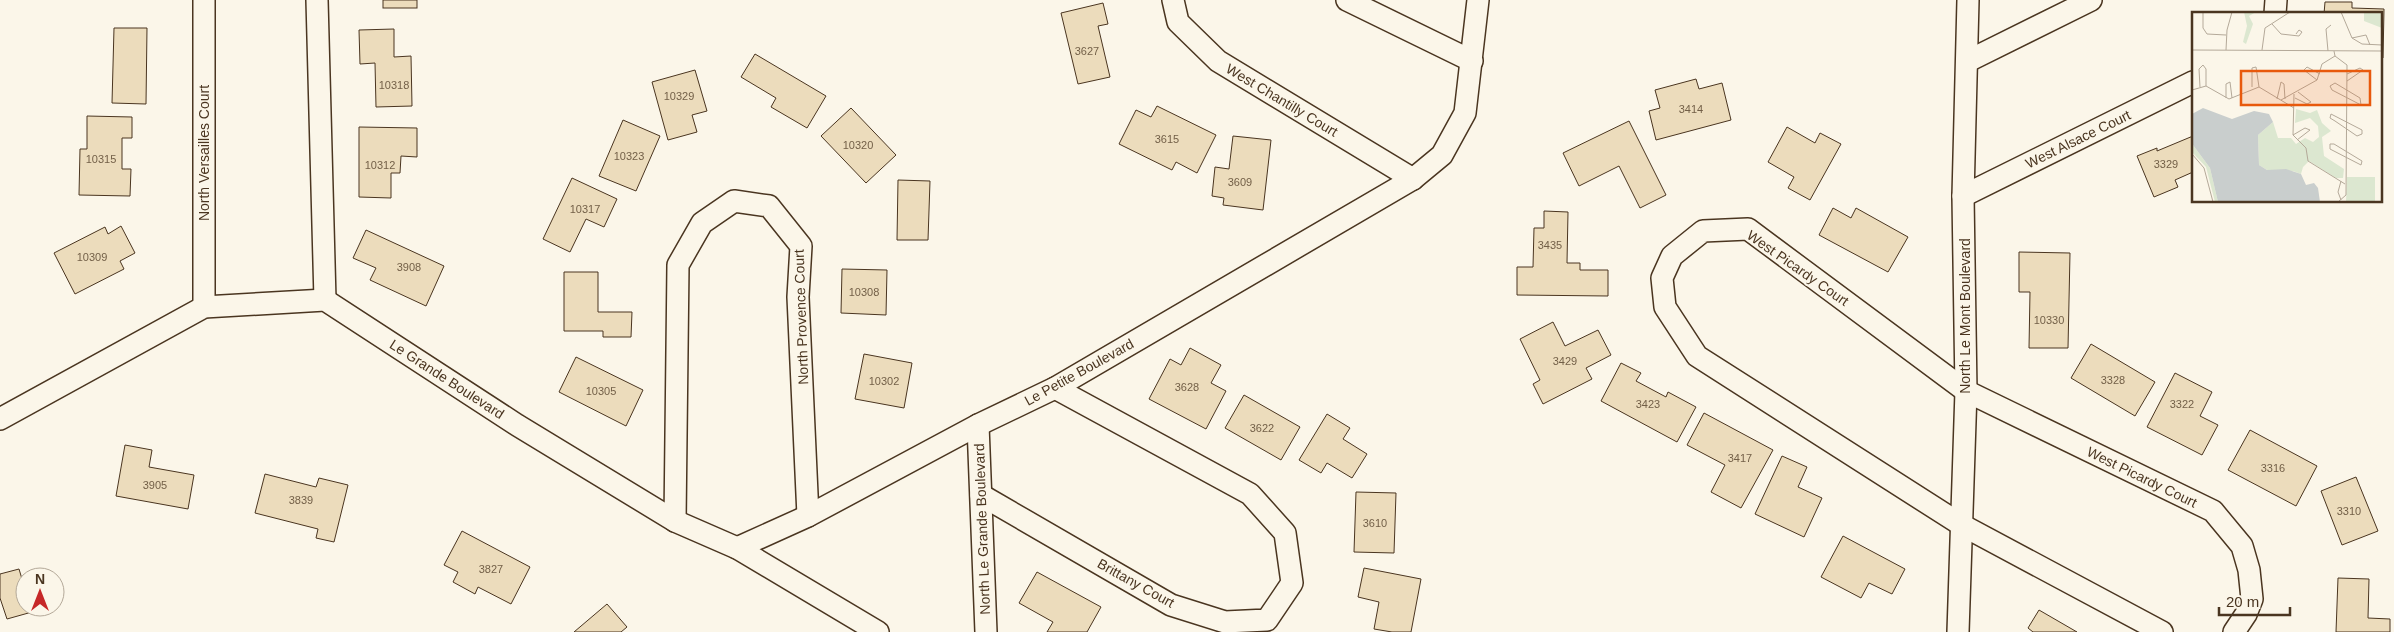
<svg xmlns="http://www.w3.org/2000/svg" width="2394" height="632" font-family="Arial,sans-serif">
	<style>
		.building { fill: #ecdcbc; stroke: #4a3520 }
		.lines { fill: none; stroke-linecap: round; stroke-linejoin: round }
		.minor-casing { stroke: #4a3520; stroke-width: 24 }
		.minor { stroke: #fbf6e9; stroke-width: 21 }
		.labels { text-anchor: middle; dominant-baseline: central; stroke-width: 4; stroke-linejoin: round; paint-order: stroke }
		.number-label { font-size: 11px; fill: #725f47 }
		.street-label { font-size: 14px; fill: #4a3520; stroke: #fbf6e9 }
		.inset-road { fill: none; stroke: #b4a999; stroke-width: 1 }
		.view { fill: #e8590c; fill-opacity: 0.15; stroke: #e8590c; stroke-width: 2.5 }
		.inset-edge { fill: none; stroke: #4a3520; stroke-width: 2.5 }
	</style>
	<rect width="100%" height="100%" fill="#fbf6e9"/>
	<g class="building">
		<rect x="383" y="0" width="34" height="8"/>
		<polygon points="2325,2 2352,2 2352,8 2384,9 2383,58 2380,58 2380,14 2324,14"/>
		<polygon points="1103,3 1108,24 1098,26 1110,77 1078,84 1061,13"/>
		<polygon points="114,28 147,28 146,104 112,103"/>
		<polygon points="394,29 394,57 411,56 412,106 376,107 375,63 360,64 359,30"/>
		<polygon points="755,54 826,96 807,128 771,107 776,98 741,77"/>
		<polygon points="695,70 707,111 692,115 697,132 668,140 652,82"/>
		<polygon points="1696,79 1699,89 1722,83 1731,120 1656,140 1649,111 1660,108 1655,90"/>
		<polygon points="1157,106 1216,135 1197,173 1176,162 1172,170 1119,144 1136,110 1151,117"/>
		<polygon points="851,108 896,155 866,183 821,136"/>
		<polygon points="87,116 132,117 132,138 122,138 122,169 131,169 130,196 79,195 80,149 87,149"/>
		<polygon points="623,120 660,136 636,191 599,176"/>
		<polygon points="1629,121 1666,195 1640,208 1619,166 1579,186 1563,153"/>
		<polygon points="359,127 417,128 417,157 401,156 400,173 391,173 391,198 359,197"/>
		<polygon points="1787,127 1815,143 1820,133 1841,144 1810,200 1788,188 1794,177 1768,162"/>
		<polygon points="1233,136 1271,140 1263,210 1223,205 1224,198 1212,196 1215,167 1229,169"/>
		<polygon points="2193,136 2193,172 2175,180 2178,187 2154,197 2137,156 2157,148 2157,151"/>
		<polygon points="572,178 617,199 604,227 586,219 570,252 543,239"/>
		<polygon points="898,180 930,181 928,240 897,240"/>
		<polygon points="1833,208 1851,218 1856,208 1908,237 1888,272 1819,235"/>
		<polygon points="1544,211 1568,212 1567,263 1580,263 1580,270 1608,270 1608,296 1517,295 1517,267 1533,267 1534,228 1544,228"/>
		<polygon points="121,226 135,253 120,261 124,269 75,294 54,253 105,227 108,234"/>
		<polygon points="366,230 444,266 426,306 370,280 376,268 353,258"/>
		<polygon points="2019,252 2070,253 2068,348 2029,348 2030,292 2019,292"/>
		<polygon points="842,269 887,270 886,315 841,313"/>
		<polygon points="564,272 598,272 598,312 632,312 631,337 603,337 603,331 564,331"/>
		<polygon points="1553,322 1565,346 1598,330 1611,355 1586,368 1592,379 1543,404 1533,384 1540,380 1520,339"/>
		<polygon points="2091,344 2155,382 2135,416 2071,378"/>
		<polygon points="1190,348 1221,365 1211,383 1226,391 1206,429 1149,399 1170,359 1181,365"/>
		<polygon points="864,354 912,363 904,408 855,399"/>
		<polygon points="576,357 643,390 626,426 559,392"/>
		<polygon points="1621,363 1641,373 1636,381 1666,397 1668,392 1696,407 1677,442 1601,401"/>
		<polygon points="2175,373 2212,392 2200,416 2218,425 2202,455 2147,427"/>
		<polygon points="1244,395 1300,427 1281,460 1225,428"/>
		<polygon points="1704,413 1773,450 1741,508 1711,492 1725,465 1687,445"/>
		<polygon points="1327,414 1350,428 1343,439 1367,454 1352,478 1327,463 1321,473 1299,460"/>
		<polygon points="2250,430 2317,466 2296,506 2228,470"/>
		<polygon points="125,445 152,450 149,467 194,475 188,509 116,496"/>
		<polygon points="1782,456 1807,467 1798,487 1822,498 1804,537 1755,514"/>
		<polygon points="265,474 316,487 319,478 348,485 334,542 316,538 318,529 255,513"/>
		<polygon points="2356,477 2378,531 2342,545 2321,491"/>
		<polygon points="1356,492 1396,493 1394,553 1354,552"/>
		<polygon points="462,531 530,567 511,604 478,587 475,594 453,582 458,572 444,565"/>
		<polygon points="1843,536 1905,569 1892,594 1869,583 1861,598 1821,577"/>
		<polygon points="1364,568 1421,579 1411,632 1392,632 1374,629 1379,602 1358,597"/>
		<polygon points="19,569 25,589 25,607 30,607 32,612 7,619 0,598 0,574"/>
		<polygon points="1037,572 1101,607 1087,632 1047,632 1053,622 1019,603"/>
		<polygon points="2338,578 2369,579 2368,618 2390,619 2390,632 2336,632"/>
		<polygon points="607,604 627,627 621,632 574,632"/>
		<polygon points="2039,610 2077,632 2033,632 2028,628"/>
	</g>
	<g class="lines">
		<defs>
			<g id="minor">
				<polyline points="317,0 325,300"/>
				<polyline points="1173,0 1178,22 1218,61 1413,179"/>
				<polyline points="1347,0 1472,61"/>
				<polyline points="2275,14 2276,0"/>
				<polyline points="1968,61 2091,0"/>
				<polyline points="1963,196 2193,82"/>
				<polyline points="204,307 204,0"/>
				<polyline points="0,419 204,307 325,300 517,425 675,521 737,548 878,632"/>
				<polyline points="978,425 986,632"/>
				<polyline points="981,495 1171,605 1225,622 1267,620 1292,583 1285,533 1250,494 1055,388"/>
				<polyline points="675,521 678,265 702,223 734,201 769,206 801,246 798,297 808,516"/>
				<polyline points="737,548 808,516 978,425 1055,388 1413,179 1442,155 1465,113 1478,0"/>
				<polyline points="1958,632 1966,391 1963,196 1968,0"/>
				<polyline points="2162,632 1960,524 1697,356 1665,307 1662,278 1672,256 1703,231 1748,229 1966,391 2213,511 2242,546 2249,570 2252,599 2246,614 2234,632"/>
			</g>
		</defs>
		<use href="#minor" class="minor-casing"/>
		<use href="#minor" class="minor"/>
	</g>
	<g class="labels">
		<g class="number-label">
			<text x="1087" y="51">3627</text>
			<text x="394" y="85">10318</text>
			<text x="679" y="96">10329</text>
			<text x="1691" y="109">3414</text>
			<text x="1167" y="139">3615</text>
			<text x="858" y="145">10320</text>
			<text x="629" y="156">10323</text>
			<text x="101" y="159">10315</text>
			<text x="2166" y="164">3329</text>
			<text x="380" y="165">10312</text>
			<text x="1240" y="182">3609</text>
			<text x="585" y="209">10317</text>
			<text x="1550" y="245">3435</text>
			<text x="92" y="257">10309</text>
			<text x="409" y="267">3908</text>
			<text x="864" y="292">10308</text>
			<text x="2049" y="320">10330</text>
			<text x="1565" y="361">3429</text>
			<text x="2113" y="380">3328</text>
			<text x="884" y="381">10302</text>
			<text x="1187" y="387">3628</text>
			<text x="601" y="391">10305</text>
			<text x="1648" y="404">3423</text>
			<text x="2182" y="404">3322</text>
			<text x="1262" y="428">3622</text>
			<text x="1740" y="458">3417</text>
			<text x="2273" y="468">3316</text>
			<text x="155" y="485">3905</text>
			<text x="301" y="500">3839</text>
			<text x="2349" y="511">3310</text>
			<text x="1375" y="523">3610</text>
			<text x="491" y="569">3827</text>
		</g>
		<g class="street-label">
			<text transform="translate(1282 100) rotate(31)">West Chantilly Court</text>
			<text transform="translate(2078 139) rotate(-26)">West Alsace Court</text>
			<text transform="translate(204 153) rotate(-90)">North Versailles Court</text>
			<text transform="translate(1798 268) rotate(35)">West Picardy Court</text>
			<text transform="translate(1965 316) rotate(-90)">North Le Mont Boulevard</text>
			<text transform="translate(801 317) rotate(-92)">North Provence Court</text>
			<text transform="translate(1079 372) rotate(-29)">Le Petite Boulevard</text>
			<text transform="translate(447 379) rotate(33)">Le Grande Boulevard</text>
			<text transform="translate(2142 477) rotate(26)">West Picardy Court</text>
			<text transform="translate(982 529) rotate(-92)">North Le Grande Boulevard</text>
			<text transform="translate(1136 583) rotate(29)">Brittany Court</text>
		</g>
	</g>
	<g transform="translate(2192 12)">
		<rect width="190" height="190" fill="#fbf6e9"/>
		<path d="M 52,0 L 64,0 L 57,4 L 61,12 L 54,32 L 51,30 L 55,14 ZM 172,0 L 190,0 L 190,16 L 172,9 ZM 104,97 L 118,101 L 125,98 L 130,111 L 139,119 L 130,125 L 132,144 L 152,157 L 151,166 L 144,166 L 117,149 L 111,155 L 109,162 L 101,159 L 75,158 L 67,153 L 66,123 L 81,110 L 86,126 L 99,126 L 104,132 L 113,126 L 121,130 L 127,125 L 126,114 L 118,106 L 103,111 ZM 0,115 L 1,133 L 18,156 L 26,190 L 23,190 L 14,155 L 0,140 ZM 155,165 L 183,165 L 183,190 L 154,190 Z" fill="#dce7d0"/>
		<path d="M 11,96 L 40,107 L 62,99 L 77,102 L 81,110 L 66,123 L 67,153 L 75,158 L 94,157 L 109,162 L 114,173 L 122,171 L 126,176 L 128,190 L 26,190 L 18,156 L 1,133 L 0,102 Z" fill="#c9cecd"/>
		<path class="inset-road" d="M 11,0 L 11,16 L 15,22 L 34,23M 149,0 L 160,26 L 170,32 L 190,33M 80,12 L 89,22 L 107,24 L 110,20 L 107,18 L 104,22M 160,26 L 174,23 L 178,33M 0,38 L 190,39M 34,38 L 35,18 L 40,0M 70,38 L 73,16 L 98,0M 136,39 L 134,17 L 139,13M 143,44 L 155,53 L 154,183 L 146,190M 125,68 L 130,52 L 143,44 L 142,39M 125,68 L 112,58 L 115,55 L 128,62M 155,69 L 171,58 L 168,56 L 155,62M 143,71 L 168,86 L 169,93 L 140,78 L 138,74 ZM 8,75 L 7,57 L 11,53 L 14,57 L 14,74M 60,75 L 60,56 L 64,55 L 67,75M 0,78 L 14,74 L 37,87 L 67,75 L 102,96M 102,82 L 101,123 L 114,136 L 116,149 L 153,172M 34,86 L 34,72 L 38,70 L 40,86M 103,86 L 115,92 L 119,90 L 106,80M 85,87 L 89,70 L 92,72 L 93,87M 89,88 L 125,68M 139,102 L 170,118 L 170,122 L 165,124 L 143,109 L 138,106 ZM 101,123 L 113,116 L 118,118 L 105,128M 142,132 L 170,149 L 169,153 L 138,137 L 138,132 ZM 0,142 L 12,156 L 21,190M 149,188 L 146,180 L 149,169"/>
		<path class="view" d="M 49,59 L 178,59 L 178,93 L 49,93 Z"/>
		<rect width="190" height="190" class="inset-edge"/>
	</g>
	<g transform="translate(40 592)"><circle r="24" fill="#fbf6e9" stroke="#b4a999"/>
	<path d="M0-4L9 19L0 12L-9 19Z" fill="#c62828"/>
	<text y="-8" font-size="14" font-weight="bold" text-anchor="middle" fill="#4a3520">N</text>
	</g>
	<path d="M2219 607v8h71v-8" fill="none" stroke="#4a3520" stroke-width="2.5"/>
	<text x="2226" y="607" font-size="15" fill="#4a3520" stroke="#fbf6e9" stroke-width="4" paint-order="stroke">20 m</text>
</svg>
